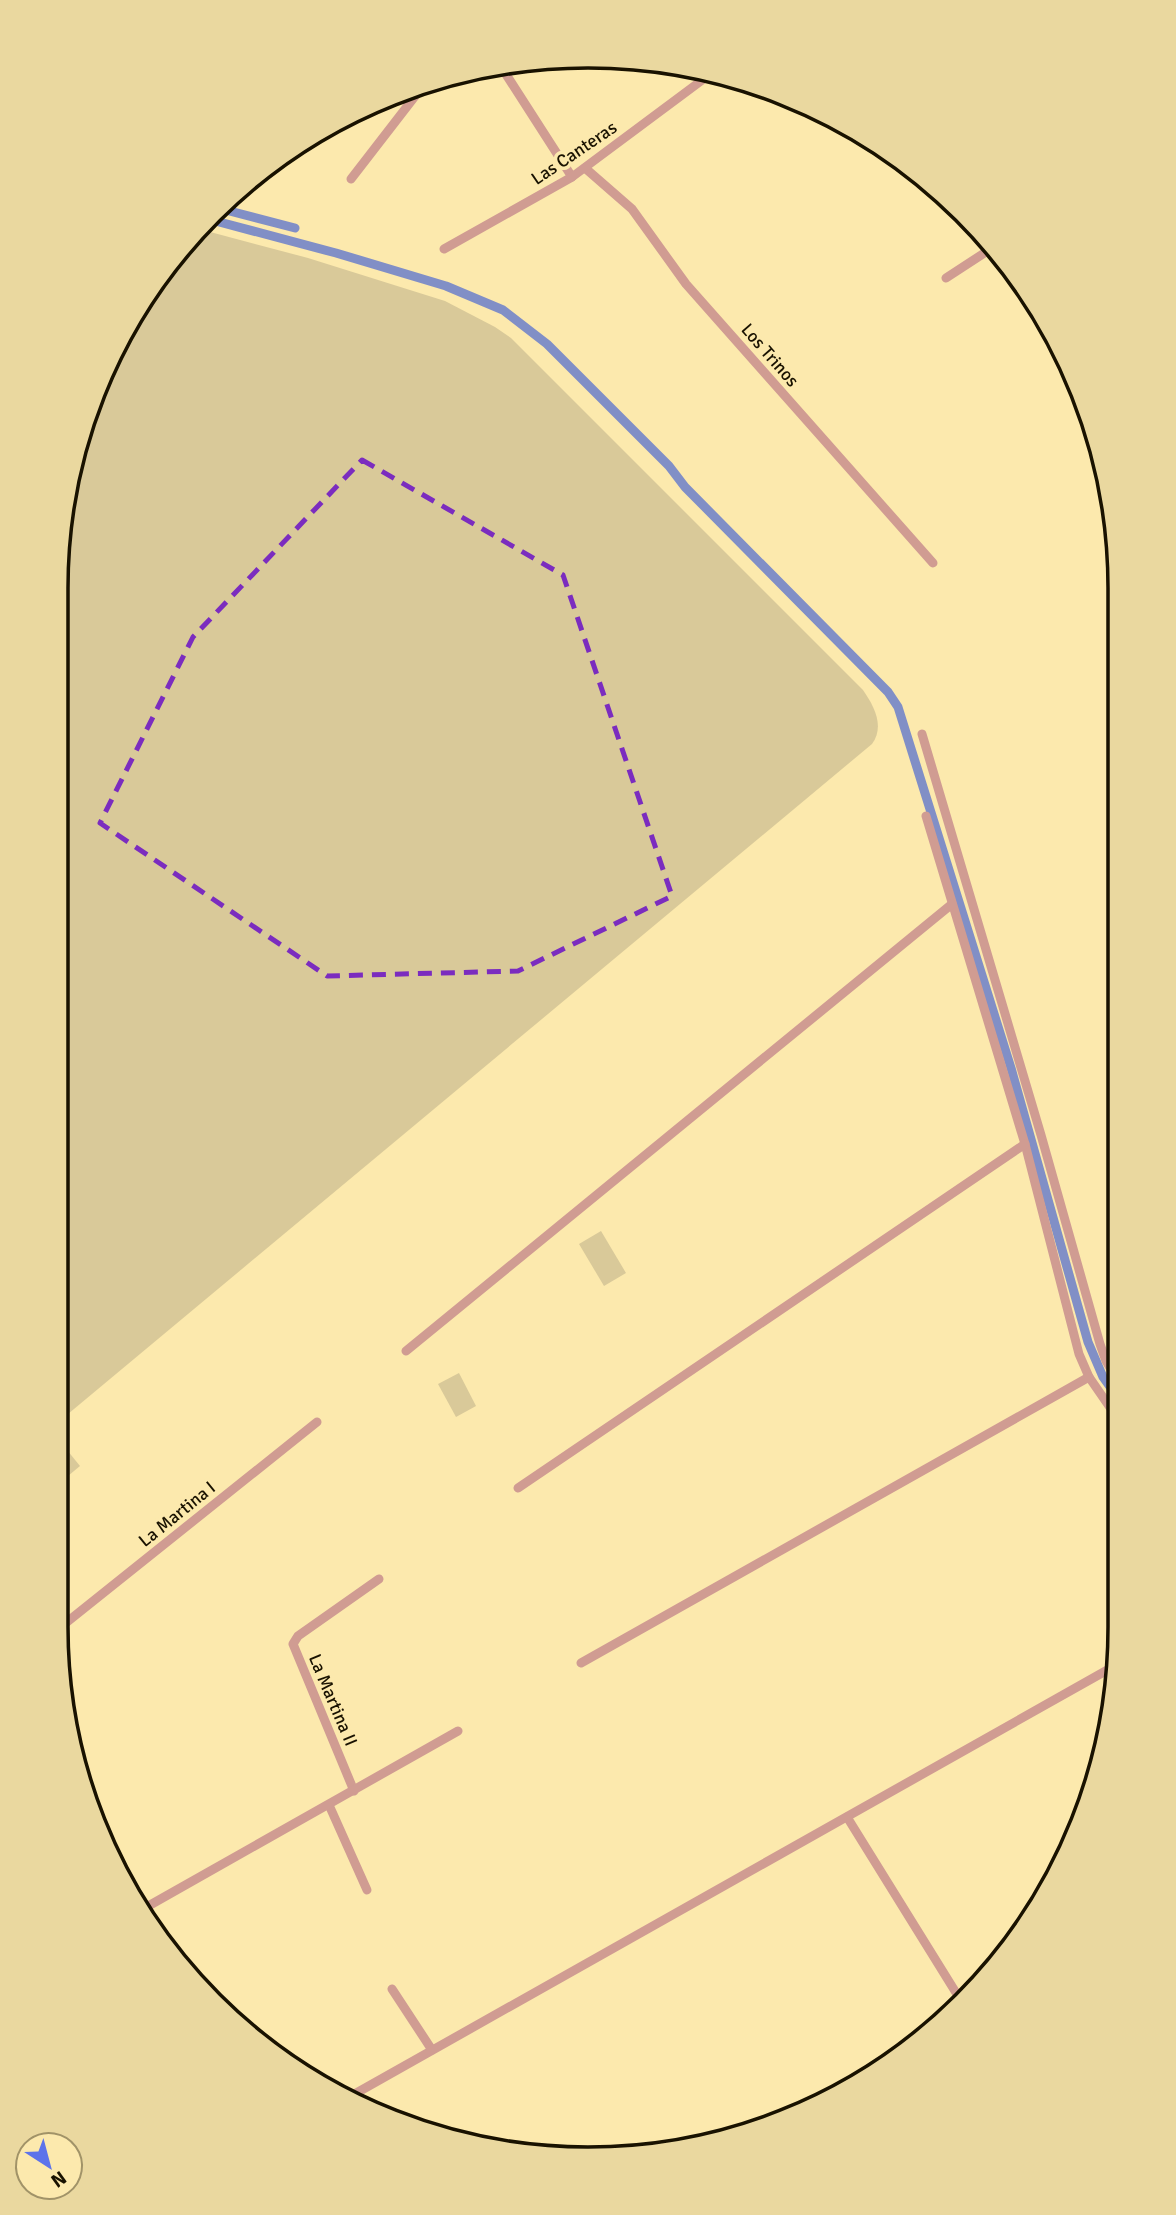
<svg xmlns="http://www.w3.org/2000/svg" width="1176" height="2215" font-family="Signika,sans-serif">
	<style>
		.green { fill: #d9c999 }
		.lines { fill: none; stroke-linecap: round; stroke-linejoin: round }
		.canal { stroke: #818fc6; stroke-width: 9 }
		.minor { stroke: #d09c92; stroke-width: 9 }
		.marked { fill: none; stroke: #7b2cbf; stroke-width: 5; stroke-dasharray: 14 9; stroke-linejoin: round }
		.labels { text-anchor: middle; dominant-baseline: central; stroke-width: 7; stroke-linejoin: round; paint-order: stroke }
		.street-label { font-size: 18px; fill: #191200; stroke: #fce9ad }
		.rim { fill: none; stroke: #191200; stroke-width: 3.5 }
	</style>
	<rect width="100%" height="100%" fill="#fce9ad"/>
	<g class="green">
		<path d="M 199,229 L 308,258 L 445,301 L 495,327 L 511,338 L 863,690 C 874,706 885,726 872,744 L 56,1424 L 57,554 L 74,450 L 111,352 L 166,264 Z"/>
		<polygon points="601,1231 626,1273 604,1286 579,1244"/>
		<polygon points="459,1373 476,1406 456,1417 438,1384"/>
		<polygon points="67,1450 80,1466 56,1486 56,1458"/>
	</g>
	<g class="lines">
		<g class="canal">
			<polyline points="218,208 295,228"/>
			<polyline points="208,219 336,253 446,286 503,310 547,344 669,466 685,487 888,692 898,707 1011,1068 1088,1342 1103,1377 1118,1398"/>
		</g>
		<g class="minor">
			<polyline points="500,65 572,177"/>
			<polyline points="585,168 632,209 686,284 933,563"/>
			<polyline points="351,179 426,82"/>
			<polyline points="444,249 572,177 713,72"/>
			<polyline points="946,278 992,248"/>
			<polyline points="1110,553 1114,511"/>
			<polyline points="922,734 1041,1135 1100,1344 1106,1361 1118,1381"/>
			<polyline points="926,816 1025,1144 1079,1354 1089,1377 1118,1419"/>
			<polyline points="406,1351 952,904"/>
			<polyline points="518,1488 1025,1144"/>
			<polyline points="57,1630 317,1422"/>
			<polyline points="581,1663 1089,1377"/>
			<polyline points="354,1791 293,1644 298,1636 379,1579"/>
			<polyline points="329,1805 367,1890"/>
			<polyline points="847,1817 963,2004"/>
			<polyline points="143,1909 458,1731"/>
			<polyline points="392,1989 432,2050"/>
			<polyline points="351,2096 1118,1664"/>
			<polyline points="803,2110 857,2080"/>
		</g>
	</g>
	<path class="marked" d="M 362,460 L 563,575 L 672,896 L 518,971 L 327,976 L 100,823 L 193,637 Z"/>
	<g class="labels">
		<g class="street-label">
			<text transform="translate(574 153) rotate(-34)">Las Canteras</text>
			<text transform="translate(770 355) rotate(49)">Los Trinos</text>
			<text transform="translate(177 1514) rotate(-39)">La Martina I</text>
			<text transform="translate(333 1700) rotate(67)">La Martina II</text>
		</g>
	</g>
	<path d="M0 0H1176V2215H0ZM588 68H588A520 520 0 0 1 1108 588V1627A520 520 0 0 1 588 2147H588A520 520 0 0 1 68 1627V588A520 520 0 0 1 588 68Z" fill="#ead89f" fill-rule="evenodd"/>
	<path class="rim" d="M588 68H588A520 520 0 0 1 1108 588V1627A520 520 0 0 1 588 2147H588A520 520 0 0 1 68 1627V588A520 520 0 0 1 588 68Z"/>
	<g transform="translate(49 2166) rotate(144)"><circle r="33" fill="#fce9ad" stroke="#a19368" stroke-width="2"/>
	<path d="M0-5L12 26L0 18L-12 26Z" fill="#5d73ea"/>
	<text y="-10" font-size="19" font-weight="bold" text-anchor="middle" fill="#191200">N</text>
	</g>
</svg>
